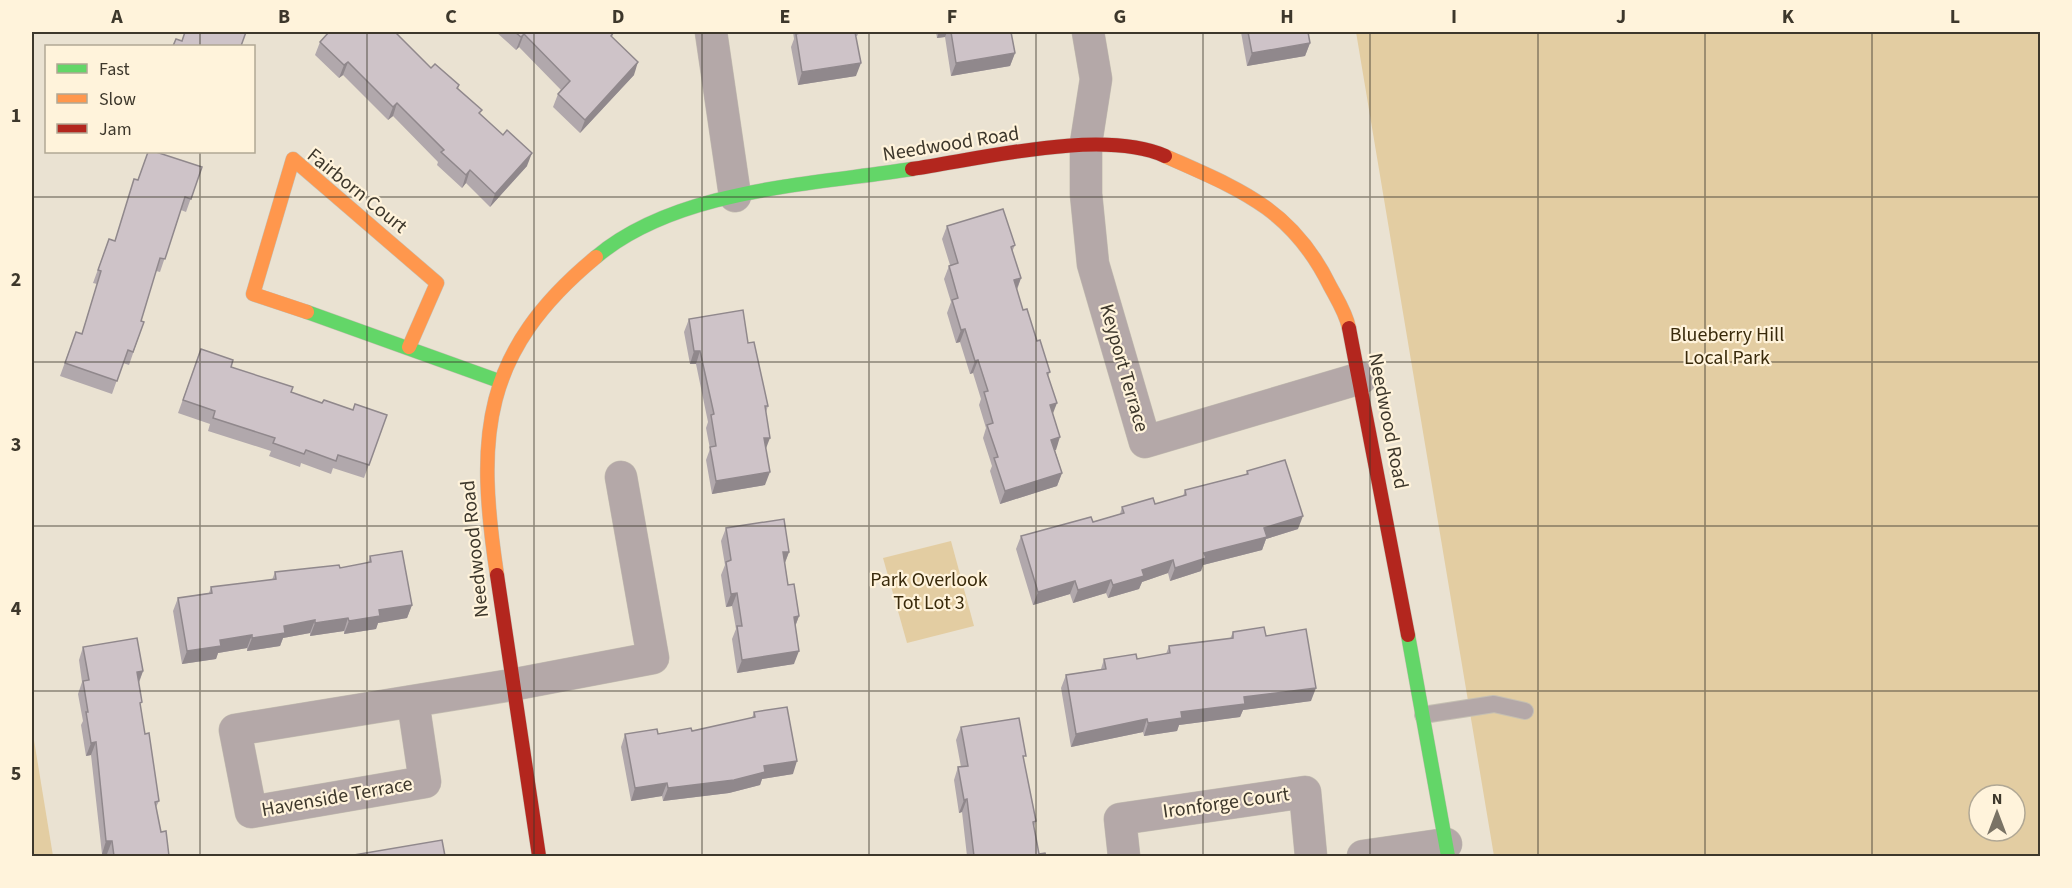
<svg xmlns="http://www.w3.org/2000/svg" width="2072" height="888" font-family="'Source Sans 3',sans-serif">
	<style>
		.green { fill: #e3cda2; fill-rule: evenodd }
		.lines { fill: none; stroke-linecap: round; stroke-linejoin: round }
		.lane-casing { stroke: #c5bfb2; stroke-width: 18 }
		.street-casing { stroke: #c5bfb2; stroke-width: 33 }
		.fast-casing { stroke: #c5bfb2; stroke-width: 15 }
		.slow-casing { stroke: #c5bfb2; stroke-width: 15 }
		.jam-casing { stroke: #c5bfb2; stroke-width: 15 }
		.lane { stroke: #b4a8a8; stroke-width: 16 }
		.street { stroke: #b4a8a8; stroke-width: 32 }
		.fast { stroke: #63d668; stroke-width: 14 }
		.slow { stroke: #ff974d; stroke-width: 14 }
		.jam { stroke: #b3261e; stroke-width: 14 }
		.wall { fill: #b1a8ac }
		.shaded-wall { fill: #90888c }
		.building { fill: #cec3c8; stroke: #90888c; stroke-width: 1.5 }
		.grid { fill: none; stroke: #3d372b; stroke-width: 1.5; stroke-opacity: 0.55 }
		.labels { text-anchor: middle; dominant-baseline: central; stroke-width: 4.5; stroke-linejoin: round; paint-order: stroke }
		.street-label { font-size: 20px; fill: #3d372b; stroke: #fff3db }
		.park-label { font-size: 20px; fill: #392a0b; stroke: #fff3db }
		.neatline { fill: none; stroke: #3d372b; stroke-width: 2 }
		.grid-label { font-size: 20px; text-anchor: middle; font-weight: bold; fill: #3d372b }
	</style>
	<rect width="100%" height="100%" fill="#eae2d2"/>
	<g class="green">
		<path d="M 1356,32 L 2040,32 L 2040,856 L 1494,856 ZM 1979,795 L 2015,795 L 2015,831 L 1979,831 Z"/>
		<polygon points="951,541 974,626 907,643 883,558"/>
		<polygon points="32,728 53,856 32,856"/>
	</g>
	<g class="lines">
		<defs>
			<polyline id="lane" points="1423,715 1494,704 1525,711"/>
			<g id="street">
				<polyline points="711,32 735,196"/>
				<polyline points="1088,32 1096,79 1086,143 1086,194 1093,264 1145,442 1361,378"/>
				<polyline points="413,701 425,782 251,812 235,730 511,685 653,658 621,477"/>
				<polyline points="1124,856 1120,819 1305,792 1311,856"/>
				<polyline points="1363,856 1446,844"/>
			</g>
			<g id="fast">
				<path d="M 596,257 C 677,189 810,185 912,169"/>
				<polyline points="307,312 499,381"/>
				<polyline points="1408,635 1448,856"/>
			</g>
			<g id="slow">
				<path d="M 1165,156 C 1239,189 1292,208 1330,286 C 1337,299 1346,313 1349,328"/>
				<polyline points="307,312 253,294 293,159 437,283 409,347"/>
				<path d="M 497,575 C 476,436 481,352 596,257"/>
			</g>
			<g id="jam">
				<path d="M 912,169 C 981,159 1102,128 1165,156"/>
				<polyline points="1349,328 1408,635"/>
				<polyline points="497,575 539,856"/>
			</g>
		</defs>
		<use href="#lane" class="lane-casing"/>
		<use href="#street" class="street-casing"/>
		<use href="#fast" class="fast-casing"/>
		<use href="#slow" class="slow-casing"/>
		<use href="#jam" class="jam-casing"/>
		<use href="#lane" class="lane"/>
		<use href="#street" class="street"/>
		<use href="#fast" class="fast"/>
		<use href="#slow" class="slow"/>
		<use href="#jam" class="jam"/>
	</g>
	<g class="wall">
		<polygon points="496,32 612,32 613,33 612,37 634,75 580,133 553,107 558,94 561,90 519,47 516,50"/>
		<polygon points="793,32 859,32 857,36 856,36 856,76 798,85 791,47 794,39"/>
		<polygon points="936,32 1011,32 1015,53 1010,66 951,76 945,37 937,38"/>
		<polygon points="1241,32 1308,32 1310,43 1305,56 1247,66"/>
		<polygon points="320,42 431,68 459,85 458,89 527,166 490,207 466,183 462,188 437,165 438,162 393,116 388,120 343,75 339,78 315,55"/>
		<polygon points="202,167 186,212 181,210 160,272 156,271 141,321 144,322 129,365 123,363 112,394 60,376 76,332 82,333 97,284 93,283 109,239 115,241 134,179 138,180"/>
		<polygon points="947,226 1015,245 1012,252 1021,278 1017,290 1023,310 1050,372 1048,376 1053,413 1056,450 1055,450 1062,473 1057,486 1000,504 990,471 992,466 983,438 986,428 979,405 981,399 973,373 970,374 960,342 956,343 947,313 951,302 944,279 949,266 950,265 942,239"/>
		<polygon points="689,319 748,343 768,406 766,412 765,485 712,494 706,460 710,449 706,428 708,422 696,364 690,364 684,332"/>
		<polygon points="201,349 231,367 291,392 322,403 353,410 387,415 364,478 333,468 331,474 301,463 300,467 269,456 271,451 208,431 210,424 178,413"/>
		<polygon points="1247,471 1298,529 1266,539 1262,550 1203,565 1201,571 1170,581 1168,573 1142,582 1139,589 1108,598 1106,593 1073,603 1070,594 1033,605 1016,549 1021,536 1093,522 1120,514 1122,507 1155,504 1183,496 1185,490 1246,475"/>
		<polygon points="726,528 789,552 785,563 788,585 799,616 795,627 794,664 737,673 732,639 736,629 732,606 726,607 721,575 725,565 721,541"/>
		<polygon points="370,556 412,605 407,618 378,623 376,629 344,634 344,631 310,636 310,633 283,638 280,646 247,651 247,648 218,653 216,659 182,664 173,611 178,598 209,593 211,587 272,580 275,572 340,568 368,563"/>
		<polygon points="1233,632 1266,636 1311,701 1243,710 1240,717 1179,725 1177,731 1144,736 1143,732 1071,747 1061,688 1066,675 1101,669 1104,659 1137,659 1166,654 1169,646 1230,639"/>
		<polygon points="83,647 143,671 139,683 140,707 145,734 159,801 156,807 161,832 169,856 108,856 107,854 102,854 91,755 86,756 81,725 83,721 78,694 82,682 79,660"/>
		<polygon points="754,712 793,774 762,779 760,785 729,793 663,801 662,796 631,801 621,747 625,734 658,734 692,731 752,718"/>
		<polygon points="961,727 1024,762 1036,821 1034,827 1039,854 1046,856 967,856 962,812 959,813 954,780 958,767 961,767 956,740"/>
	</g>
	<g class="shaded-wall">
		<polygon points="939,32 947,32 945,37 937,38"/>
		<polygon points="524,34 519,47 516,50 521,37"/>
		<polygon points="1310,43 1305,56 1247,66 1252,53"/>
		<polygon points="1015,53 1010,66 951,76 956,63"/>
		<polygon points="348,62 343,75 339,78 344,65"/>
		<polygon points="638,62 634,75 580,133 585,120"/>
		<polygon points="861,63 856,76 798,85 802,72"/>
		<polygon points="397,103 393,116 388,120 393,107"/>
		<polygon points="532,153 527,166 490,207 495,194"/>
		<polygon points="470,170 466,183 462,188 466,175"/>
		<polygon points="1021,278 1016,291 1014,280"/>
		<polygon points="965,329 960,342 956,343 961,330"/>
		<polygon points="694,351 700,351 696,364 690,364"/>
		<polygon points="978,360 973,373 970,374 975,361"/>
		<polygon points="1057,403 1052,416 1050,405"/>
		<polygon points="1060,437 1056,450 1047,453 1051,440"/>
		<polygon points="764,438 770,438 765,451"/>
		<polygon points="770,472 765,485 712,494 716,481"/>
		<polygon points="1062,473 1057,486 1000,504 1005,491"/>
		<polygon points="1303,516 1298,529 1266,539 1262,550 1203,565 1201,571 1170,581 1175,568 1204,553 1264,528"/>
		<polygon points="783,552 789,552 784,565"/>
		<polygon points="1173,560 1168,573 1142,582 1139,589 1108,598 1113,585 1142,570"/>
		<polygon points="1111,580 1106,593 1073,603 1078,590"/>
		<polygon points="1075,581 1070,594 1033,605 1038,592"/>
		<polygon points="737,593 732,606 726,607 731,594"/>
		<polygon points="412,605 407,618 378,623 376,629 344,634 349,621 379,610"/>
		<polygon points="799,616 794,629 794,617"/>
		<polygon points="348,618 344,631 310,636 315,623"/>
		<polygon points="315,620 310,633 283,638 280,646 247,651 252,638 284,626"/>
		<polygon points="252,635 247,648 218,653 216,659 182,664 187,651 220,640"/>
		<polygon points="799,651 794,664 737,673 742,660"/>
		<polygon points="143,671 138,684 137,672"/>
		<polygon points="1316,688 1311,701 1243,710 1240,717 1179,725 1177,731 1144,736 1148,723 1181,712 1244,697"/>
		<polygon points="1147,719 1143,732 1071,747 1076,734"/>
		<polygon points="96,742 91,755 86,756 91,743"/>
		<polygon points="797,761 793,774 762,779 760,785 729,793 663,801 668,788 764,766"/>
		<polygon points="667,783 662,796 631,801 635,788"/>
		<polygon points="967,799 962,812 959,813 964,800"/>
		<polygon points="106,841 112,841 107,854 102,854"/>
	</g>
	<g class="building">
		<polygon points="185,32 246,32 241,46 173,46 176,39 182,41"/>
		<polygon points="329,32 395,32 431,68 435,64 459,85 457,88 482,110 479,113 503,135 507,130 532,153 495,194 470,170 466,175 441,152 444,150 397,103 393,107 348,62 344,65 320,42"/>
		<polygon points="515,32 612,32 613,33 611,36 638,62 585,120 558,94 570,81 524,34 521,37"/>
		<polygon points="800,32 855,32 861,63 802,72 796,34 800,33"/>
		<polygon points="951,32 1011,32 1015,53 956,63"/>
		<polygon points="1248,32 1308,32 1310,43 1252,53"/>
		<polygon points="148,152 156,152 202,167 191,199 185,197 165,259 160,258 141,321 144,322 133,352 128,350 117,381 65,363 76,332 82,334 101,271 98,270 109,239 115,241 134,179 138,180"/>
		<polygon points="1003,209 1015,245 1011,247 1021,278 1014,280 1023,310 1027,309 1037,341 1040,340 1050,372 1047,373 1057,403 1050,405 1060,437 1051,440 1062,473 1005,491 994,458 998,457 987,425 993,423 984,392 988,391 978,360 975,361 965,329 961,330 952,300 958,298 949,266 958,263 947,226"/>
		<polygon points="743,310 748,343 754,342 768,406 765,406 770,438 764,438 770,472 716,481 710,447 716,446 711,415 714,414 700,351 694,351 689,319"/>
		<polygon points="201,349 233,360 231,367 293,387 291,392 322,403 324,400 353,410 355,404 387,415 369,465 338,455 336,461 306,450 304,454 273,443 275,438 213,418 215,411 183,400"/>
		<polygon points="1285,460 1303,516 1264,528 1267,537 1204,553 1206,558 1175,568 1173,560 1142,570 1144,576 1113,585 1111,580 1078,590 1075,581 1038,592 1021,536 1091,517 1093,522 1124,513 1122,507 1153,498 1155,504 1186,495 1185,490 1248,474 1247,471"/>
		<polygon points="784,519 789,552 783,552 788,585 794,584 799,616 794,617 799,651 742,660 737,626 742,626 737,593 731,594 726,562 731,560 726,528"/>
		<polygon points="402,551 412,605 379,610 380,616 349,621 348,618 315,623 315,620 284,626 285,633 252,638 252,635 220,640 221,646 187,651 178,598 212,593 211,587 276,579 275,572 339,565 340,568 371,562 370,556"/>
		<polygon points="1264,627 1266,636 1306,629 1316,688 1244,697 1245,704 1181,712 1182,718 1148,723 1147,719 1076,734 1066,675 1106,669 1104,659 1136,654 1137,659 1170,653 1169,646 1233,638 1233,632"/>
		<polygon points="137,638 143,671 137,672 142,702 140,703 145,734 149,733 159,801 155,802 161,832 166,831 169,856 114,856 112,841 106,841 96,742 91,743 86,712 88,712 83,681 89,680 83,647"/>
		<polygon points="787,707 797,761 764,766 765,772 734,780 668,788 667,783 635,788 625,734 657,729 658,734 691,728 692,731 755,717 754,712"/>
		<polygon points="1019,718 1026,756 1023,756 1036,821 1033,822 1039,854 1045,853 1046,856 974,856 967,799 964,800 958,767 968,766 961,727"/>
		<polygon points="442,840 445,856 348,856"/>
	</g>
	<path class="grid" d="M 200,32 L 200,46M 367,32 L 367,856M 534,32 L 534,856M 702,32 L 702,856M 869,32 L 869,856M 1036,32 L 1036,856M 1203,32 L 1203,856M 1370,32 L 1370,856M 1538,32 L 1538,856M 1705,32 L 1705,856M 1872,32 L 1872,856M 200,152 L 200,856M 32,197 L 2040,197M 32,362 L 2040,362M 32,526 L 2040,526M 32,691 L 2040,691"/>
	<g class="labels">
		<g class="street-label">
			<text transform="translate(951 144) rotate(-9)">Needwood Road</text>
			<text transform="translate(357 191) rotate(39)">Fairborn Court</text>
			<text transform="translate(1124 368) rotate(74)">Keyport Terrace</text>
			<text transform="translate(1388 421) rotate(79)">Needwood Road</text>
			<text transform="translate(475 549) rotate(-96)">Needwood Road</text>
			<text transform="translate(337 797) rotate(-10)">Havenside Terrace</text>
			<text transform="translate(1226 803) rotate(-8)">Ironforge Court</text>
		</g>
		<g class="park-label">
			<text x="1727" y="335">Blueberry Hill<tspan x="1727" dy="23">Local Park</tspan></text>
			<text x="929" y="580">Park Overlook<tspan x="929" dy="23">Tot Lot 3</tspan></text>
		</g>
	</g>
	<rect width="2072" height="888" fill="none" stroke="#fff3db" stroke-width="66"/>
	<rect x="45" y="45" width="210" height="108" fill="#fff3db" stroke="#b1a895" stroke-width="1.5"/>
	<rect x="57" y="64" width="30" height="9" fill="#63d668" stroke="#b1a895" stroke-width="1.5"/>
	<text x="99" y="75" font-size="18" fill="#3d372b">Fast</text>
	<rect x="57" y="94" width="30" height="9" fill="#ff974d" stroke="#b1a895" stroke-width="1.5"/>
	<text x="99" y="105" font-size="18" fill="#3d372b">Slow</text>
	<rect x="57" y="124" width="30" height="9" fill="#b3261e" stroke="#b1a895" stroke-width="1.5"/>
	<text x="99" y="135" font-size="18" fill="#3d372b">Jam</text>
	<g transform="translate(1997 813)"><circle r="28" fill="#fff3db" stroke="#b1a895" stroke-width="1.5"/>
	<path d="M0-4.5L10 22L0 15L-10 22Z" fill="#7a7365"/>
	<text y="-9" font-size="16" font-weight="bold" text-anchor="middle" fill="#3d372b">N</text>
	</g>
	<rect x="33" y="33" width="2006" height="822" class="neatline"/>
	<g class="grid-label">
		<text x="117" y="23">A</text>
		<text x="284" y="23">B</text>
		<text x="451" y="23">C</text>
		<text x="618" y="23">D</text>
		<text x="785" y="23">E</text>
		<text x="952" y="23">F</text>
		<text x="1120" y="23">G</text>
		<text x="1287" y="23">H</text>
		<text x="1454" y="23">I</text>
		<text x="1621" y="23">J</text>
		<text x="1788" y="23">K</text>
		<text x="1955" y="23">L</text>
		<text x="16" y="122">1</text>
		<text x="16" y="286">2</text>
		<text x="16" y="451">3</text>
		<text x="16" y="615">4</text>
		<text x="16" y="780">5</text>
	</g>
</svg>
